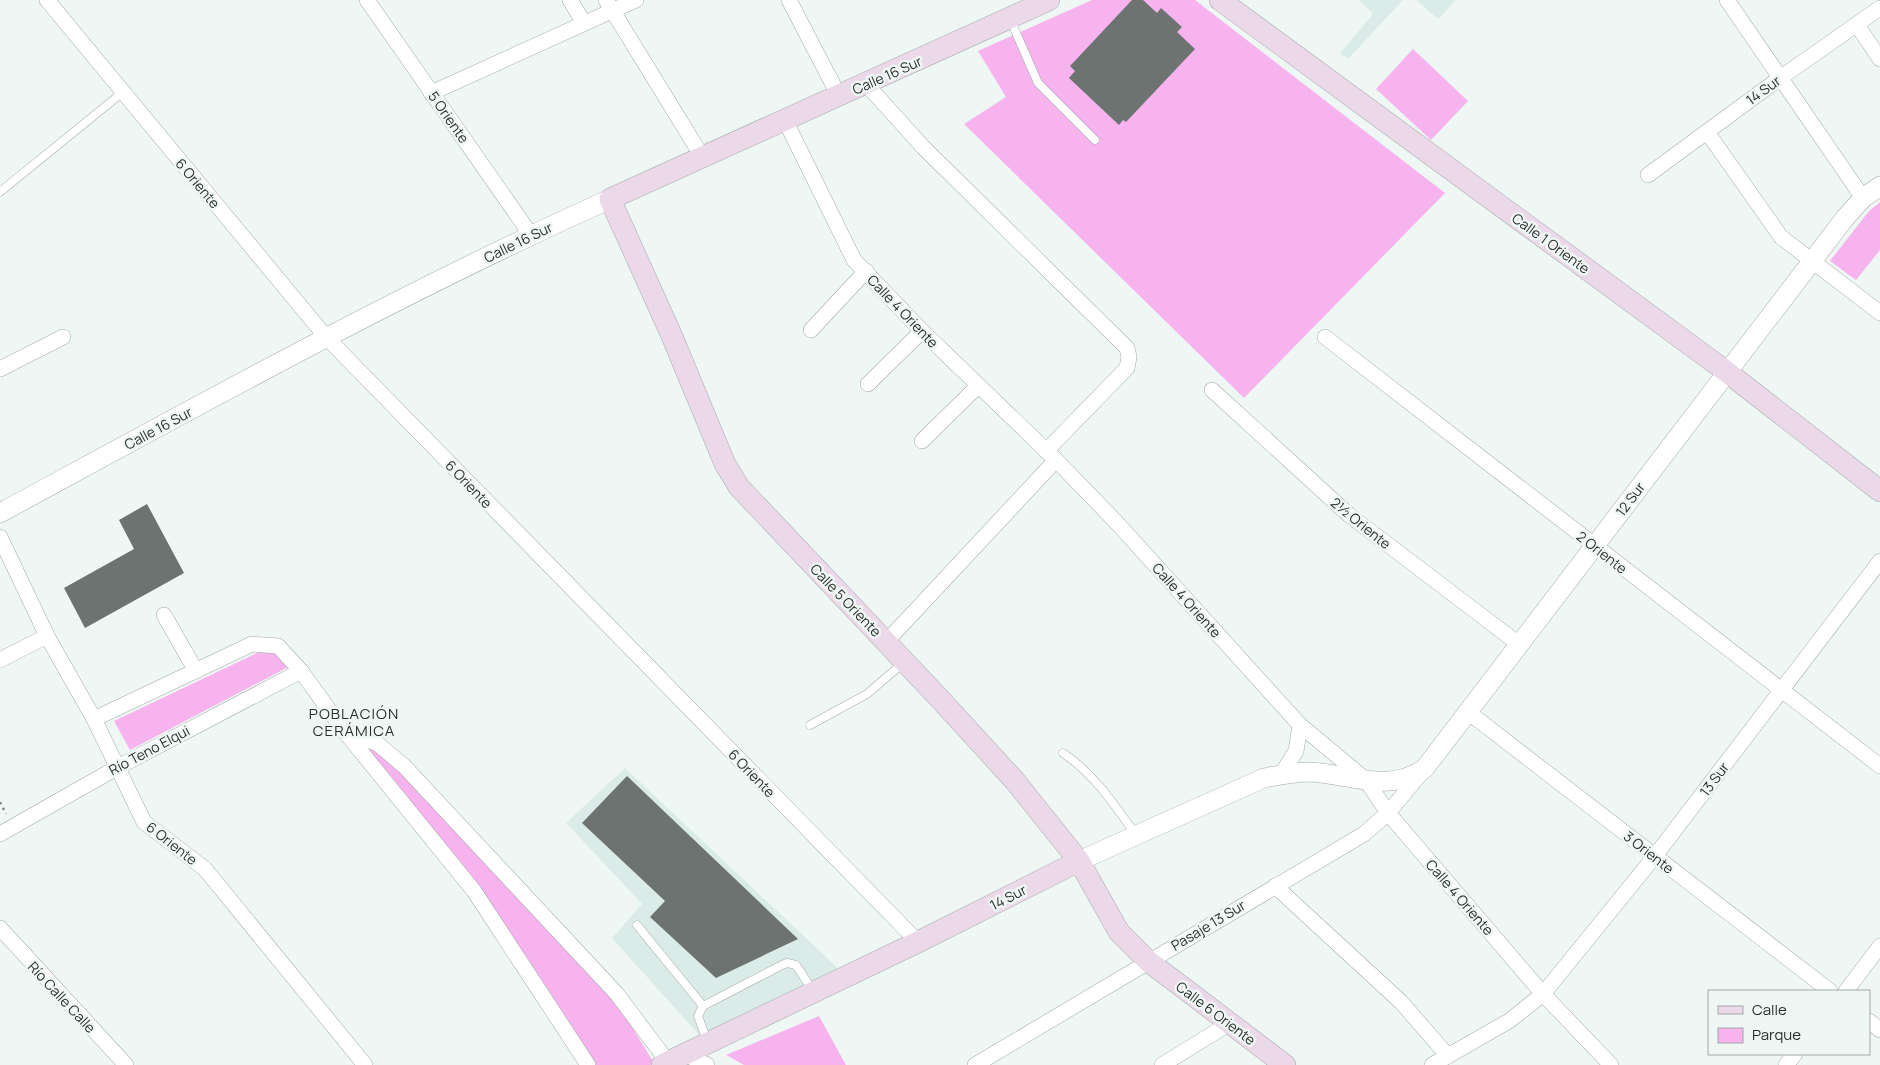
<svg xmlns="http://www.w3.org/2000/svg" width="1880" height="1065" font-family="Manrope,sans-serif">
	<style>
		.built { fill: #dbece8 }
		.green { fill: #f6b3ee }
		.building { fill: #6c7371 }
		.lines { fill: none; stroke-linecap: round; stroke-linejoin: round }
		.service-casing { stroke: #a3aaa8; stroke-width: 9 }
		.minor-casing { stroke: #a3aaa8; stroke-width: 16 }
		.tertiary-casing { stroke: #a3aaa8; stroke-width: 20 }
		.secondary-casing { stroke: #a3aaa8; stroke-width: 22 }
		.path { stroke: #848988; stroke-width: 2.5; stroke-dasharray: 2.5 4; stroke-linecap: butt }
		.service { stroke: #fff; stroke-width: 8 }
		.minor { stroke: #fff; stroke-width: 15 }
		.tertiary { stroke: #fff; stroke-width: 19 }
		.secondary { stroke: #ebd8e9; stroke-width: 21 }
		.labels { text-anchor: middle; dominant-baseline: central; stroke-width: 5; stroke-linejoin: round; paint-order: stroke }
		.street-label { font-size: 14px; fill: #2b2e2d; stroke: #eff7f5 }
		.neighbourhood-label { font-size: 15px; letter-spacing: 1px; fill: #2b2e2d; stroke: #eff7f5 }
	</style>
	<rect width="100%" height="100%" fill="#eff7f5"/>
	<g class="built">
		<polygon points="1359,0 1403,0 1348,59 1340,53 1373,14"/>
		<polygon points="1416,0 1456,0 1438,19"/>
		<polygon points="625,768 838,968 701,1037 612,938 642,904 566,823"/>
	</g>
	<g class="green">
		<polygon points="1092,0 1195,0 1445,193 1244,398 964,124 1006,97 978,51"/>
		<polygon points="1413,49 1468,101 1431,140 1376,89"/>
		<polygon points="1880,202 1880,250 1856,280 1830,261 1869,211"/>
		<polygon points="259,652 278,653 290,666 130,750 114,721"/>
		<polygon points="357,740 378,749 613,996 654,1063 650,1065 594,1065"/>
		<polygon points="819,1016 846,1065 744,1065 726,1055"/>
	</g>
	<g class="building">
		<polygon points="1132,0 1143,0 1157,13 1161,8 1182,27 1177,32 1195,49 1126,122 1123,120 1119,125 1069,78 1075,71 1070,66"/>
		<polygon points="147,504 184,573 85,628 64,588 134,549 119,520"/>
		<polygon points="627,776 798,939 716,978 650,917 665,901 582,823"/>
	</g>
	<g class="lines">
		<defs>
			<g id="service">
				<polyline points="1010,19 1038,83 1095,140"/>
				<polyline points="0,192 123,92"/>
				<polyline points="810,725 867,694 903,663"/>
				<path d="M 1063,753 C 1094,774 1114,804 1136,835"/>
				<polyline points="637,925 703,1006"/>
				<polyline points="707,1041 698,1016 703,1006 782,965 787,963 796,965 813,991"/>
			</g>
			<g id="minor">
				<polyline points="47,0 326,337 918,942"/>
				<polyline points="367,0 531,235"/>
				<polyline points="570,0 584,23"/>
				<polyline points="606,0 703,158"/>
				<polyline points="789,0 839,96"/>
				<polyline points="1727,0 1863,198"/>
				<polyline points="1857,25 1880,59"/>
				<polyline points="867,85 923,147 1127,348 1129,357 1127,368 1046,451"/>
				<polyline points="431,93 636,0"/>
				<polyline points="785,120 854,260 922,331 1056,460 1118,524 1300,725 1366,780 1388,813 1543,994 1611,1065"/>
				<polyline points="1707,132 1781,237 1880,313"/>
				<polyline points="1648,175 1780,78 1880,8"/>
				<polyline points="811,330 866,271"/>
				<polyline points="1325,337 1880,766"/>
				<polyline points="0,369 63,337"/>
				<polyline points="868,384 922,331"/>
				<polyline points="1212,390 1349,515 1520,645"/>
				<polyline points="922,441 978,386"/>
				<polyline points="0,537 47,636 94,719 144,822 205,869 365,1065"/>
				<polyline points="164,615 196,671"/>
				<polyline points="886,642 1056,460"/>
				<polyline points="0,660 47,636"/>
				<polyline points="1468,712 1830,991"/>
				<polyline points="94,719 252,644 278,646 301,671 345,732 474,891 588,1065"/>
				<polyline points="347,732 378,744 404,766 617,994 668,1062"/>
				<polyline points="1281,775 1296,751 1300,725"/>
				<polyline points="0,834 118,767 301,671"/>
				<polyline points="1275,886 1401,1002 1448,1056"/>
				<polyline points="0,928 126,1065"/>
				<polyline points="1846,991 1880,946"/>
				<polyline points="1869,1021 1880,1030"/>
				<polyline points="685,1054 707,1065"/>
				<polyline points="975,1065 1364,834 1388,813 1423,771"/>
				<polyline points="1162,1065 1230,1023"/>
				<polyline points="1432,1065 1509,1021 1543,994 1655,856 1880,561"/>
				<polyline points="1786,1065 1795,1054"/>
			</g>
			<g id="tertiary">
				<path d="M 0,513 C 201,404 401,293 610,199"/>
				<path d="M 1079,861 L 1264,778 C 1280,775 1295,772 1310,772 C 1350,774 1390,794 1425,768 L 1845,218 L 1863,198 L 1880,186"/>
			</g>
			<g id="secondary">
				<polyline points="1049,0 610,199 671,334 725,464 739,487 939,698 1015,781 1079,861 1119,932 1148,961 1285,1065"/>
				<polyline points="1220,0 1727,372 1880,491"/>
				<polyline points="662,1065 918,942 1079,861"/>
			</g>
		</defs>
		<use href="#service" class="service-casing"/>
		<use href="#minor" class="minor-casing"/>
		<use href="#tertiary" class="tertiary-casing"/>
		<use href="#secondary" class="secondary-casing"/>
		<polyline class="path" points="0,802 6,814"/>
		<use href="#service" class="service"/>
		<use href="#minor" class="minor"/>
		<use href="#tertiary" class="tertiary"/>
		<use href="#secondary" class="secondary"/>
	</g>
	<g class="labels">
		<g class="street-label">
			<text transform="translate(887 75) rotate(-24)">Calle 16 Sur</text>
			<text transform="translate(1763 90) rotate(-36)">14 Sur</text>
			<text transform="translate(449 117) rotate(55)">5 Oriente</text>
			<text transform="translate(198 183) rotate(50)">6 Oriente</text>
			<text transform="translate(518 242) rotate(-26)">Calle 16 Sur</text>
			<text transform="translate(1551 243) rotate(36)">Calle 1 Oriente</text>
			<text transform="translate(903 311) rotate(46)">Calle 4 Oriente</text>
			<text transform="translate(158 428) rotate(-28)">Calle 16 Sur</text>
			<text transform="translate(469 484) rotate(46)">6 Oriente</text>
			<text transform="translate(1630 499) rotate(-53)">12 Sur</text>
			<text transform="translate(1361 523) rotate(39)">2½ Oriente</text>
			<text transform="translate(1602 552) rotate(38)">2 Oriente</text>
			<text transform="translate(846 600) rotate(46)">Calle 5 Oriente</text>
			<text transform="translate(1187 600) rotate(48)">Calle 4 Oriente</text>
			<text transform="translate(149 750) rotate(-28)">Río Teno Elqui</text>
			<text transform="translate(752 773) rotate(46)">6 Oriente</text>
			<text transform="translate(1714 779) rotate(-53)">13 Sur</text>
			<text transform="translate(172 843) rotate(38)">6 Oriente</text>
			<text transform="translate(1649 852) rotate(38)">3 Oriente</text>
			<text transform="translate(1008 897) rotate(-27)">14 Sur</text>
			<text transform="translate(1460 897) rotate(49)">Calle 4 Oriente</text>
			<text transform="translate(1208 925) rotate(-31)">Pasaje 13 Sur</text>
			<text transform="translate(62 997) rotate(47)">Río Calle Calle</text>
			<text transform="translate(1216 1013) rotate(37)">Calle 6 Oriente</text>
		</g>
		<g class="neighbourhood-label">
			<text x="354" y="713">POBLACIÓN<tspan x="354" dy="17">CERÁMICA</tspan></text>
		</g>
	</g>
	<rect x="1708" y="990" width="162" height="65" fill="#eff7f5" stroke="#a1a7a5"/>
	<rect x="1718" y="1006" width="25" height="8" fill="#ebd8e9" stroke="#a1a7a5"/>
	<text x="1752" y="1015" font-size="15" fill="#2b2e2d">Calle</text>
	<rect x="1718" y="1028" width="25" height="15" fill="#f6b3ee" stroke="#a1a7a5"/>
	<text x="1752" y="1040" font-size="15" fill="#2b2e2d">Parque</text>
</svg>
